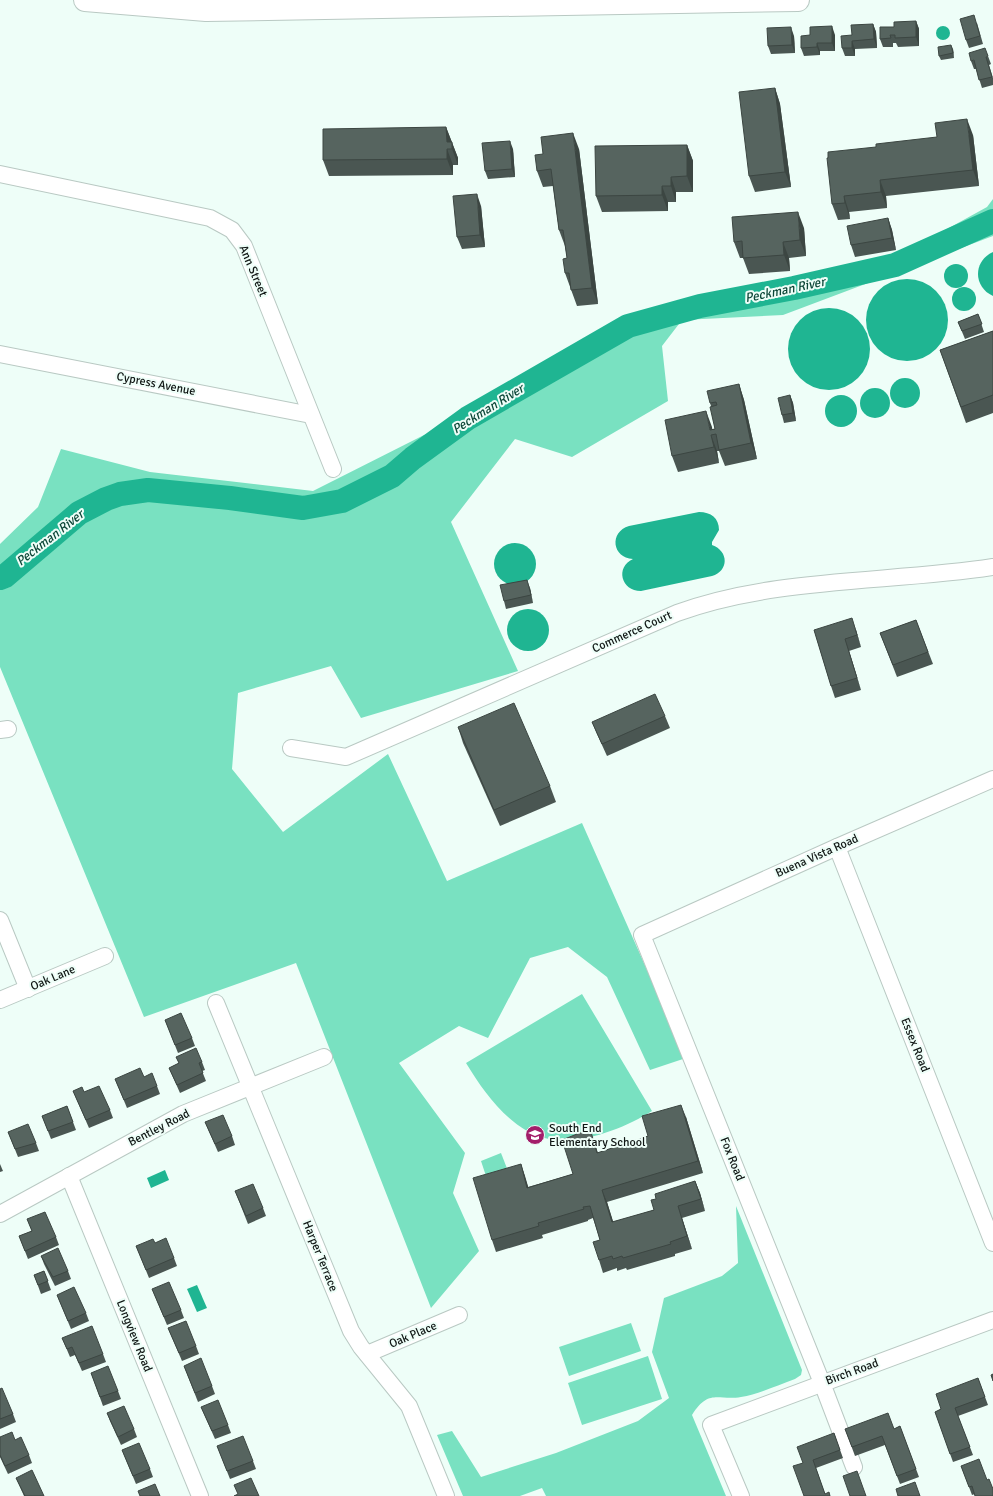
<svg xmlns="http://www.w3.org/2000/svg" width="993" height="1496" font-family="Signika,sans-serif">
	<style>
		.green { fill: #79e1c1 }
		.water { fill: #1fb592 }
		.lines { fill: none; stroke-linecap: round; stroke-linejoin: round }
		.river { stroke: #1fb592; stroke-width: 24 }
		.street-casing { stroke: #b9c9c3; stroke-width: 18 }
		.secondary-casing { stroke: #b9c9c3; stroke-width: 24 }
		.street { stroke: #fff; stroke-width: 16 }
		.secondary { stroke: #fff; stroke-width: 22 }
		.wall { fill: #4a5652 }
		.shaded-wall { fill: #3c4642 }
		.building { fill: #56645f; stroke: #3c4642 }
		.labels { text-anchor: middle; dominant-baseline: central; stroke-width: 4; stroke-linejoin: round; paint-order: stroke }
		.street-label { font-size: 12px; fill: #101614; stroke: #eefef8 }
		.poi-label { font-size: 12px; fill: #101614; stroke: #eefef8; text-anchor: start }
		.water-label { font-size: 13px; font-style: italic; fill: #0d4738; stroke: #eefef8 }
	</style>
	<rect width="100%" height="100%" fill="#eefef8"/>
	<g class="green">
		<polygon points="993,199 993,236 783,315 682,320 662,346 668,401 572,457 515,439 451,522 518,671 361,718 331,666 238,693 232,769 283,832 388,754 447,881 582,823 686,1058 650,1070 607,977 568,947 530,958 488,1038 459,1026 399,1063 465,1153 453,1193 479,1251 431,1308 296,963 144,1017 0,667 0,544 38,507 61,449 150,472 313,491 424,435 444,428 635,314 721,291 790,280 898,256 987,207"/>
		<path d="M 582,994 L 652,1111 C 620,1131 564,1153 527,1131 C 500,1115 482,1089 466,1063 Z"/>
		<polygon points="501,1153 508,1171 487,1179 481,1161"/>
		<path d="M 736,1206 L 802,1370 L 801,1375 L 795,1379 C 778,1385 759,1394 741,1397 C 718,1401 709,1388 692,1415 L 726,1496 L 546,1496 L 542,1488 L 520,1496 L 463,1496 L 437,1435 L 452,1431 L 481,1477 L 556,1453 L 638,1421 L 669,1398 L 652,1352 L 664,1298 L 722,1276 L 738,1263 Z"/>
		<polygon points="631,1323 641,1351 569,1376 559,1347"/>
		<polygon points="648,1356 662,1399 582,1425 568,1383"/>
	</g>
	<g class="water">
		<circle cx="943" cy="33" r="7"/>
		<path d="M 993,252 L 993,296 C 973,287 973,261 993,252 Z"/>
		<circle cx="956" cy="276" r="12"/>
		<circle cx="907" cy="320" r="41"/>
		<circle cx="964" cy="299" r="12"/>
		<circle cx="829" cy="349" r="41"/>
		<circle cx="905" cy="393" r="15"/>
		<circle cx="875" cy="403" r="15"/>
		<circle cx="841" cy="411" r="16"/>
		<path d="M 699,512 C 711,512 719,518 719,530 L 712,542 L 712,545 C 729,551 729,571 712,576 L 641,591 C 621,591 615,567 633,559 C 612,558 609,532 629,526 Z"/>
		<circle cx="515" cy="564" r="21"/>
		<circle cx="528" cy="630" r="21"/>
		<polygon points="165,1170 169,1180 151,1188 147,1178"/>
		<polygon points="197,1285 207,1308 197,1312 187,1289"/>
	</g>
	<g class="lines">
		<polyline class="river" points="0,578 5,576 79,513 106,499 120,494 148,490 230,498 303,508 342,501 392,476 413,458 468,418 628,326 700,306 794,288 895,265 993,221"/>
		<defs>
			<g id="street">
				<polyline points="0,174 210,218 232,230 244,246 333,469"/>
				<polyline points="0,354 311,415"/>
				<polyline points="0,730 8,729"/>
				<path d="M 291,748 L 346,757 L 677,613 C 776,577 890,583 993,567"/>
				<polyline points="837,847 993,1243"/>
				<polyline points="0,920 28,989"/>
				<polyline points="0,1000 105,956"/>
				<polyline points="216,1003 351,1331 361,1347 409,1406 446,1496"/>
				<polyline points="69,1176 200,1496"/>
				<polyline points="0,1214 183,1114 324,1057"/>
				<polyline points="367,1354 459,1315"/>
				<polyline points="854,1467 822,1383 642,935 837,847 993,779"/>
				<polyline points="741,1496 711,1425 993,1320"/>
			</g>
			<polyline id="secondary" points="85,0 206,10 798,0"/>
		</defs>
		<use href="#street" class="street-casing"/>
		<use href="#secondary" class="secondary-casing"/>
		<use href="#street" class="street"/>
		<use href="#secondary" class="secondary"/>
	</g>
	<g class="wall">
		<polygon points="916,21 919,29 919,46 898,47 896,43 893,43 893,47 883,47 880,39 894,27"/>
		<polygon points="977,23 983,44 969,48 966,40"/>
		<polygon points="873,24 876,32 877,48 855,49 855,56 845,56 842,48 852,35"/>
		<polygon points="835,35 835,51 820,51 820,55 804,56 801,48"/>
		<polygon points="794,36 795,53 771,54 768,46"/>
		<polygon points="953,49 954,58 941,60 939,56"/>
		<polygon points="988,56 991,64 989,65 993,78 993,85 982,88 976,69 974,69 971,61"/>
		<polygon points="775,88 780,104 791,187 755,192 749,176"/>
		<polygon points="446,127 458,158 458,165 453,165 453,175 329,176 323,160"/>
		<polygon points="973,135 979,186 886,196 887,208 849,212 850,219 838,220 832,204 876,147"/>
		<polygon points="687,145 693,161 693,192 676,192 676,202 668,202 668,211 602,212 596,196"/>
		<polygon points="513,149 515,177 488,179 485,171"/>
		<polygon points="579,149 598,304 577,306 565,273 567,258 565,246 559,230 553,186 543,187 537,171"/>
		<polygon points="481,206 485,247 462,249 457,237"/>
		<polygon points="888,218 892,230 896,250 855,257 851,245"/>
		<polygon points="804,228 806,256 789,258 790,271 749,274 743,258 740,258 734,242"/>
		<polygon points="978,314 984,332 965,339 958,322"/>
		<polygon points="993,331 993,413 966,423 940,350"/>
		<polygon points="739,384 744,400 757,459 725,466 719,451 717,451 719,463 678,472 672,456 712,427 712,429 715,429 711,406 710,403"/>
		<polygon points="790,395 793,403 796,421 784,423 782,415"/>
		<polygon points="530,588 533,603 506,609 504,601"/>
		<polygon points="916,620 933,664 897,677 880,633"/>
		<polygon points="814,630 856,630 861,647 849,651 861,690 835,698 831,686"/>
		<polygon points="665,716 670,728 607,756 597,734 592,722"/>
		<polygon points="458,727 550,786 556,802 500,826 463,743"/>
		<polygon points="165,1020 192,1038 195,1046 178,1053"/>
		<polygon points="176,1057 202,1062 205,1070 202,1071 206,1081 180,1093 169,1068 179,1063"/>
		<polygon points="144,1077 157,1086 160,1094 127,1108 115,1079"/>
		<polygon points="73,1091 84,1092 110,1110 113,1118 89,1128"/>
		<polygon points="67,1106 76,1130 51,1139 42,1116"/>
		<polygon points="686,1117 703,1173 607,1202 613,1222 654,1210 656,1199 695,1181 700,1193 705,1211 682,1218 692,1249 675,1254 675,1256 627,1270 626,1268 617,1271 617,1268 603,1273 599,1260 600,1240 593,1218 588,1220 588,1221 542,1235 543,1238 496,1252 492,1240 521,1164 528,1187 573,1174 583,1134 595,1144 598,1153 648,1136"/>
		<polygon points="205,1122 232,1136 235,1145 218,1152"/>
		<polygon points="8,1132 36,1143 39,1151 18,1157"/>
		<polygon points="0,1164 3,1171 0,1172"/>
		<polygon points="235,1191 263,1208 266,1216 248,1224"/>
		<polygon points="27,1219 56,1237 59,1245 28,1259 19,1236 32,1231"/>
		<polygon points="155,1243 174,1258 177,1266 149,1278 136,1246"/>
		<polygon points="41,1256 68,1271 71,1279 55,1286 44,1264"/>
		<polygon points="44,1271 51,1290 41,1294 34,1275"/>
		<polygon points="152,1289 181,1310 184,1318 167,1325"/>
		<polygon points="57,1295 86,1313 89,1321 71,1329"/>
		<polygon points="168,1328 196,1346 199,1354 182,1361"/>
		<polygon points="62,1338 103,1354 106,1362 82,1371 75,1355 70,1357"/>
		<polygon points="184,1366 212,1386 215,1394 198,1402"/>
		<polygon points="91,1373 118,1391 121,1399 103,1406"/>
		<polygon points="978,1378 988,1405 958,1416 973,1455 953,1462 935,1412 941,1409"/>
		<polygon points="0,1389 13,1414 16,1422 0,1429"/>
		<polygon points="201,1407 228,1425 231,1433 215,1439"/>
		<polygon points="107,1413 134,1429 137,1437 121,1445 110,1421"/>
		<polygon points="900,1426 919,1477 900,1484 885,1445 855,1456 845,1429 894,1429"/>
		<polygon points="834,1433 843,1458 816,1468 825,1494 830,1496 804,1496 803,1463"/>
		<polygon points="0,1437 15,1440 29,1455 32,1463 8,1474 0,1457"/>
		<polygon points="217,1446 253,1461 256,1469 230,1479"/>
		<polygon points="122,1450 150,1469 153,1477 136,1484"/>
		<polygon points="961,1466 987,1480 975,1494 972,1495"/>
		<polygon points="16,1478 44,1496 24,1496"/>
	</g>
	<g class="shaded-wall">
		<polygon points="916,21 919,29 919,46 916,37"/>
		<polygon points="873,24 876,32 877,48 874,39"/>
		<polygon points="832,26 835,35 835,51 832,43"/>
		<polygon points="791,27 794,36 795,53 792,45"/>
		<polygon points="852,41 855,49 855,56 852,48"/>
		<polygon points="817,43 820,51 820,55 817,47"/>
		<polygon points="951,45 953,49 954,58 953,53"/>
		<polygon points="775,88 780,104 791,187 785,172"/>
		<polygon points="967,119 973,135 979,186 973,170"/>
		<polygon points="446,127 458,158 458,165 452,149 447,142"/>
		<polygon points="573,133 579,149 598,304 592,288"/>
		<polygon points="510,141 513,149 515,177 512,169"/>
		<polygon points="687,145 693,161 693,192 687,176"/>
		<polygon points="447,149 453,165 453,175 447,159"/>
		<polygon points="671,177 676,192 676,202 671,186"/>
		<polygon points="880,180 886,196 887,208 881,192"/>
		<polygon points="662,186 668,202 668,211 662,195"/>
		<polygon points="477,194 481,206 485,247 480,235"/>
		<polygon points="844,196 849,212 850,219 845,203"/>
		<polygon points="798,212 804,228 806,256 800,240"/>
		<polygon points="888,218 892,230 896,250 892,238"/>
		<polygon points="783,242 789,258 790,271 784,255"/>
		<polygon points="739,384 744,400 757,459 751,443"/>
		<polygon points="790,395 793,403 796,421 793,413"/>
		<polygon points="706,411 712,427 713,435 710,430"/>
		<polygon points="711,435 717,451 719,463 714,447"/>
		<polygon points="527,580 530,588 533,603 531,595"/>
		<polygon points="852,618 856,630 861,647 857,635"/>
		<polygon points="845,639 849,651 861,690 857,678"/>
		<polygon points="681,1105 686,1117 703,1173 698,1161"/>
		<polygon points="591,1132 595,1144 601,1165 597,1153"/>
		<polygon points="521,1164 525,1176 532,1200 527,1188"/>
		<polygon points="695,1181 700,1193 705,1211"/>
		<polygon points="602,1190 607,1202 617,1234 612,1222"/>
		<polygon points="678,1206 682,1218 692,1249 687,1236"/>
	</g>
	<g class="building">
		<polygon points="974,15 980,36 966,40 960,19"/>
		<polygon points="916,21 916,37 895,38 895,35 890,35 891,38 880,39 880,27 894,27 894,22"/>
		<polygon points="873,24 874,39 852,41 852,48 842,48 841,36 852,35 851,25"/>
		<polygon points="832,26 832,43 817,43 817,47 801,48 801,36 810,35 810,27"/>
		<polygon points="791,27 792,45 768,46 767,28"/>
		<polygon points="951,45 953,53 939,56 938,47"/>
		<polygon points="985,48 988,56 986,57 992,77 979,80 974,60 971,61 969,53"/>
		<polygon points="775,88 785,172 749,176 739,92"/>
		<polygon points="967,119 973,170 880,180 881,192 844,196 845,203 832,204 827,158 828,158 828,152 876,147 876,144 937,137 935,123"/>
		<polygon points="446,127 447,142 452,142 452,149 447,149 447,159 323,160 323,129"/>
		<polygon points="573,133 592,288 571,290 569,273 565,273 563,259 567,258 563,230 559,230 551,169 537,171 535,155 543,154 541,137"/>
		<polygon points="510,141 512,169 485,171 482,143"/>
		<polygon points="687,145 687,176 671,177 671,186 662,186 662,195 596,196 595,146"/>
		<polygon points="477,194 480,235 457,237 453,196"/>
		<polygon points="798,212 800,240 783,242 784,255 743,258 742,241 734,242 732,217"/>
		<polygon points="888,218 892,238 851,245 847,226"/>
		<polygon points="978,314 982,324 962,331 958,322"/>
		<polygon points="993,331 993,395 961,407 940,350"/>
		<polygon points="739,384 751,443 719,450 716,434 711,435 714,447 672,456 665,420 706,411 710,430 715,429 710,407 717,405 716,402 710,403 707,391"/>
		<polygon points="790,395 793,413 782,415 778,398"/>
		<polygon points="527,580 531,595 504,601 500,585"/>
		<polygon points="852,618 857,635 845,639 857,678 831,686 814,630"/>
		<polygon points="916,620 928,652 893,665 880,633"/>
		<polygon points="655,694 665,716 602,744 592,722"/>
		<polygon points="514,703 550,786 494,810 458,727"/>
		<polygon points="181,1013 192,1038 175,1045 165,1020"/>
		<polygon points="196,1048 202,1062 199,1063 203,1073 177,1085 169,1068 179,1063 176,1057"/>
		<polygon points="140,1068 144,1077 152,1073 157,1086 124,1100 115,1079"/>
		<polygon points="99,1086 110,1110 86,1120 73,1091 82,1087 84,1092"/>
		<polygon points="681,1105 698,1161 602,1190 612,1222 654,1210 651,1200 656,1199 655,1194 695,1181 701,1199 678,1206 687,1236 670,1242 671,1244 623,1258 622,1256 613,1259 612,1256 599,1260 593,1242 600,1240 590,1206 583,1207 584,1209 538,1223 539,1226 492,1240 473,1178 521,1164 527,1188 573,1174 562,1140 582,1132 583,1134 591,1132 597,1153 648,1136 642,1116"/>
		<polygon points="67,1106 73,1122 48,1131 42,1116"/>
		<polygon points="223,1115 232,1136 215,1144 205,1122"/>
		<polygon points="28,1124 36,1143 15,1149 8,1132"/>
		<polygon points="253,1184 263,1208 246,1216 235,1191"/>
		<polygon points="45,1212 56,1237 25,1251 19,1236 32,1231 27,1219"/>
		<polygon points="166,1238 174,1258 146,1270 136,1246 153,1239 155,1243"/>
		<polygon points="58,1248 68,1271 53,1277 41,1256"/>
		<polygon points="44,1271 48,1281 38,1285 34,1275"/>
		<polygon points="169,1282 181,1310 164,1317 152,1289"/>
		<polygon points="74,1287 86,1313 68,1321 57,1295"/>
		<polygon points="186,1321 196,1346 179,1353 168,1328"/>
		<polygon points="92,1326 103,1354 79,1363 72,1347 67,1349 62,1338"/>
		<polygon points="201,1358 212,1386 195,1393 184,1366"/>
		<polygon points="108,1366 118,1391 100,1397 91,1373"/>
		<polygon points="993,1374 993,1381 991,1375"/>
		<polygon points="978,1378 985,1397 955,1408 970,1447 950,1454 935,1412 941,1409 936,1394"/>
		<polygon points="2,1388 13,1414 0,1419 0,1389"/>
		<polygon points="218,1400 228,1425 212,1431 201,1407"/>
		<polygon points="124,1406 134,1429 118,1437 107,1413"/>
		<polygon points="888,1413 894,1429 900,1426 916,1469 897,1476 882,1436 852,1447 845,1429"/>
		<polygon points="12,1432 15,1440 21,1437 29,1455 5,1466 0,1455 0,1437"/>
		<polygon points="834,1433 840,1450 813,1460 825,1494 829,1492 830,1496 804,1496 793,1466 803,1463 797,1447"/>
		<polygon points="243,1436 253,1461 227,1471 217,1446"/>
		<polygon points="139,1443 150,1469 133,1476 122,1450"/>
		<polygon points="979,1459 987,1480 989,1479 993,1489 993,1496 975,1496 972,1486 969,1487 961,1466"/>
		<polygon points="32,1470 44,1496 25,1496 16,1478"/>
		<polygon points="857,1471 866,1496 850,1496 843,1476"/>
		<polygon points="251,1478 259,1496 234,1496 238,1494 234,1485"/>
		<polygon points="915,1482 920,1496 898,1496 896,1489"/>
		<polygon points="155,1484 160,1496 140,1496 138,1491"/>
	</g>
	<defs>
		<symbol id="school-disc" viewBox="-11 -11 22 22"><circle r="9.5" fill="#a31e6a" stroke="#eefef8"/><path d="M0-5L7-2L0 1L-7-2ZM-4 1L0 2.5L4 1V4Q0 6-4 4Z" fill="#fff"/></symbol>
	</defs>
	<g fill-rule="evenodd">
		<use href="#school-disc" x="524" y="1124" width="22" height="22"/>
	</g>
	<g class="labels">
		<g class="street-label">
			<text transform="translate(253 271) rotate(67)">Ann Street</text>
			<text transform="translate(156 384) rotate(11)">Cypress Avenue</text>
			<text transform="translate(632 632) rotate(-24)">Commerce Court</text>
			<text transform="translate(817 856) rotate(-24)">Buena Vista Road</text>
			<text transform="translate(53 978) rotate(-23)">Oak Lane</text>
			<text transform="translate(915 1045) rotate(68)">Essex Road</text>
			<text transform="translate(159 1128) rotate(-27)">Bentley Road</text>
			<text transform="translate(732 1159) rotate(68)">Fox Road</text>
			<text transform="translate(320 1256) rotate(68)">Harper Terrace</text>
			<text transform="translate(413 1335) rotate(-23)">Oak Place</text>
			<text transform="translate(134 1336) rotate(68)">Longview Road</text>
			<text transform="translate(852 1372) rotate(-20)">Birch Road</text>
		</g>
		<g class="poi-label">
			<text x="549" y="1128">South End<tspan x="549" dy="14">Elementary School</tspan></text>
		</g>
		<g class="water-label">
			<text transform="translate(785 290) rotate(-12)">Peckman River</text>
			<text transform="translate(488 409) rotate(-32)">Peckman River</text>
			<text transform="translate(50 538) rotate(-38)">Peckman River</text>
		</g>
	</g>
</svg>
